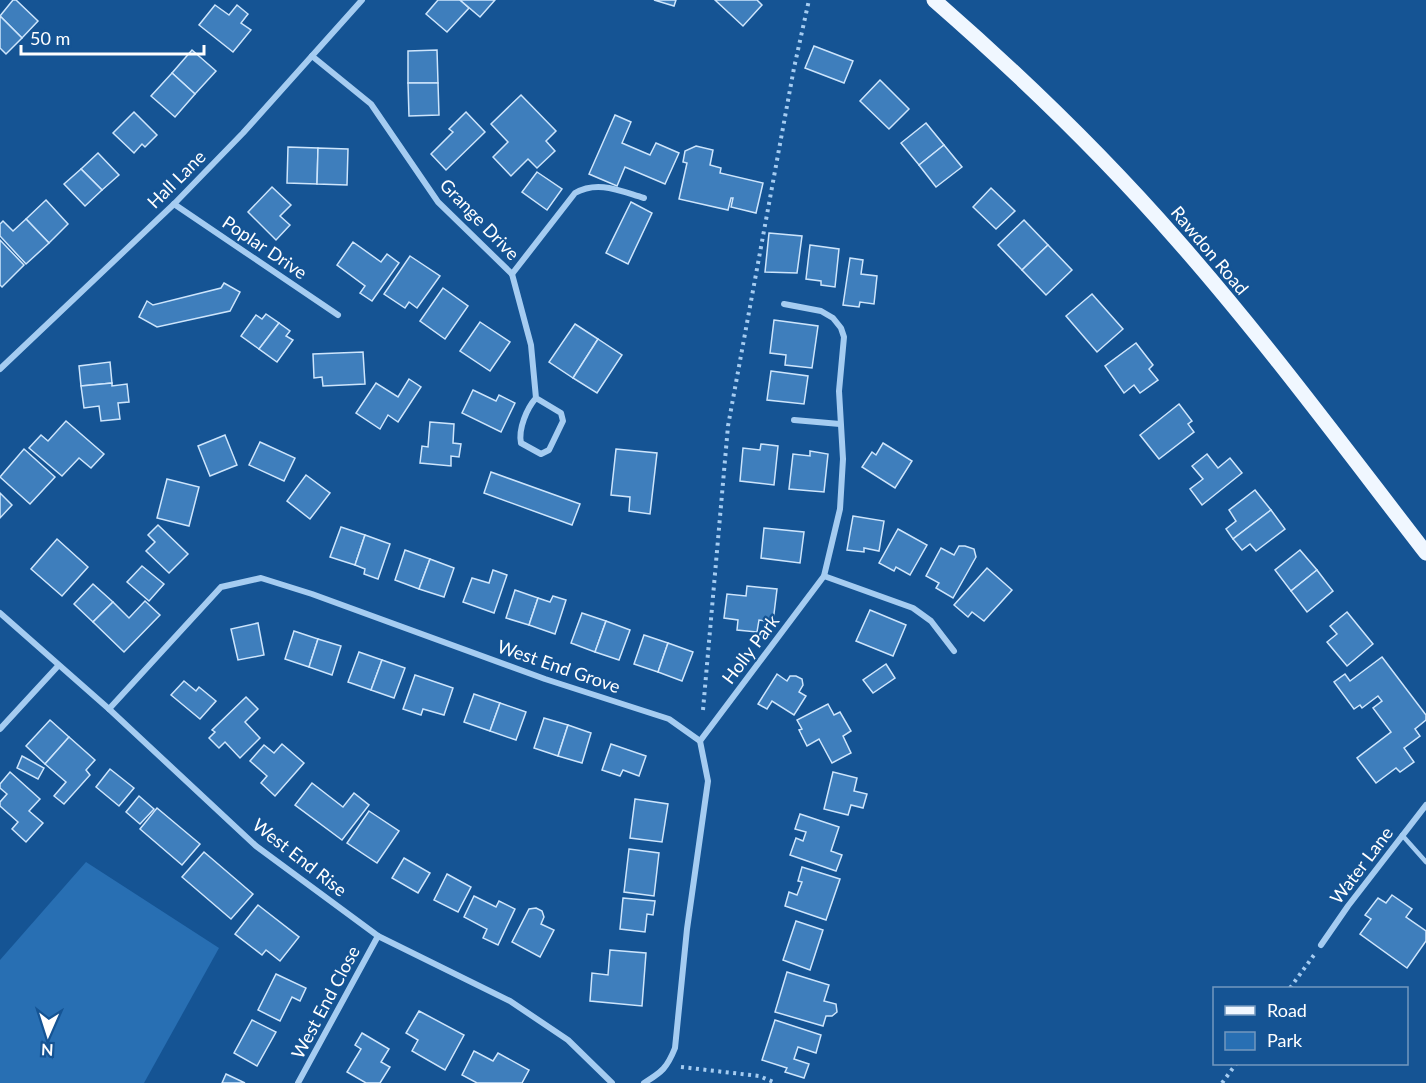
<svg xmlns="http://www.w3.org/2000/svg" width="1426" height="1083" font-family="Lato,sans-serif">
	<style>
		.green { fill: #286fb3 }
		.building { fill: #3e7ebc; stroke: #cde5fc; stroke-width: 1.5 }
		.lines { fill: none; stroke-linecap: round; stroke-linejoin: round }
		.path { stroke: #a5ccf1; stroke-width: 4; stroke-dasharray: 3 4.5; stroke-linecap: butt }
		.service { stroke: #a5ccf1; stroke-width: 4.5 }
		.minor { stroke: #a5ccf1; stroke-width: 6 }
		.primary { stroke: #f0f7ff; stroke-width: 15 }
		.labels { text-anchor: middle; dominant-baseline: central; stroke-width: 4.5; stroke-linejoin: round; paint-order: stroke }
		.street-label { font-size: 18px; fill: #fff; stroke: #155494 }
	</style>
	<rect width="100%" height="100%" fill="#155494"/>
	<polygon class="green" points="86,862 219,948 144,1083 0,1083 0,960"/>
	<g class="building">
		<polygon points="13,0 16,0 38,21 22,38 0,16"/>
		<polygon points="438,0 460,0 469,8 447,32 426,14"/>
		<polygon points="460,0 495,0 480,17"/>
		<polygon points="654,0 676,0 674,6"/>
		<polygon points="715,0 757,0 762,5 743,26"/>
		<polygon points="215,5 229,15 237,5 248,14 241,23 251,30 233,52 199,25"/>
		<polygon points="0,16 22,38 6,54 0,48"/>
		<polygon points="814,46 853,61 844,83 805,68"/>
		<polygon points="192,50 216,71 195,94 172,73"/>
		<polygon points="437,50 438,83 408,83 408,51"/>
		<polygon points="172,73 195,94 175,117 151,96"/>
		<polygon points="880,80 909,109 889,129 860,101"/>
		<polygon points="408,83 438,83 439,115 409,116"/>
		<polygon points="521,95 556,131 546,141 555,151 537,168 528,159 511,176 493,157 508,142 491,124"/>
		<polygon points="134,112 157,135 145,147 142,144 134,153 113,133"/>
		<polygon points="466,112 485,132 446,170 431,154 453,132 449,129"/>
		<polygon points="615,115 631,122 622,143 650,155 656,143 679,153 665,184 625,167 617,186 589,174"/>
		<polygon points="926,123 944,145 919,165 901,143"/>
		<polygon points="944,145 962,167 936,187 919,165"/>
		<polygon points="696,146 713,150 710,165 721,168 720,173 763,183 756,213 731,207 733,198 731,198 728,210 679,199 687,163 683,162 685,151"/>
		<polygon points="288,147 318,148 317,184 287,183"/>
		<polygon points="318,148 348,149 347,185 317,184"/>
		<polygon points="98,153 119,175 102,190 81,169"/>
		<polygon points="81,169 102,190 85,206 64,184"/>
		<polygon points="537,172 562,189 547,210 522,192"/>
		<polygon points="272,187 291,205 280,216 290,225 276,240 248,212"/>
		<polygon points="991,188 1015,211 996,229 973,207"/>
		<polygon points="46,200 68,224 49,243 26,219"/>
		<polygon points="631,202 652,213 628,264 606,253"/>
		<polygon points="26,219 49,243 26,264 0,236 0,224 3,221 13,231"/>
		<polygon points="1024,220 1048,245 1022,270 998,245"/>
		<polygon points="769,233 802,236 797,273 765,272"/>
		<polygon points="0,240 24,265 2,287 0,285"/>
		<polygon points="353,242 381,262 387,254 399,263 372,301 360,293 365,286 337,265"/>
		<polygon points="810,245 839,249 835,287 821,285 821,281 806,279"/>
		<polygon points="1048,245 1072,270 1046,295 1022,270"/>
		<polygon points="410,256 440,276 417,308 409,302 405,308 384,294"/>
		<polygon points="850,258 863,260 861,274 877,276 874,304 860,302 859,307 843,305"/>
		<polygon points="224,283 240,292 230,311 157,327 139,317 147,301 153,305 221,288"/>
		<polygon points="443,288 468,306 445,339 420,321"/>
		<polygon points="1092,294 1123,329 1097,352 1066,316"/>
		<polygon points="266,314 279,323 259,349 241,336 256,315 262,319"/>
		<polygon points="774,320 818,326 812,368 785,365 786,355 770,353"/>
		<polygon points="480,322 510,342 490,371 460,351"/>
		<polygon points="279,323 290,331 286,336 293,340 277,362 259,349"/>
		<polygon points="575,324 598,339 573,378 549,362"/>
		<polygon points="598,339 622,355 597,393 573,378"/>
		<polygon points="1136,343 1153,365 1149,369 1158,380 1140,393 1134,385 1124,393 1105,366"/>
		<polygon points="363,352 365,384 323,386 322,377 314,378 313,354"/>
		<polygon points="110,362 112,383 81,386 79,366"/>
		<polygon points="771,371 808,376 804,404 767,400"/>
		<polygon points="409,379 421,387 398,422 388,415 380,429 356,413 376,383 398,397"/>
		<polygon points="112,383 112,386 127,384 129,402 118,403 120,419 101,421 99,406 84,408 81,386"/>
		<polygon points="473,390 496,401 499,395 515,403 501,432 462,413"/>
		<polygon points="1179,404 1192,421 1188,424 1194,432 1159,459 1140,435"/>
		<polygon points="66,421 104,454 91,468 79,458 62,476 29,448 41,435 48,441"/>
		<polygon points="430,422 454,424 453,443 461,444 459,457 451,456 451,466 420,463 422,446 428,447"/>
		<polygon points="225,435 237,465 210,476 198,446"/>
		<polygon points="260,442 295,458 284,481 249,465"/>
		<polygon points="883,443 912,461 895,488 862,467 872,452 876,455"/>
		<polygon points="761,444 778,446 774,485 740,481 743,448 760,450"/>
		<polygon points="24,449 55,477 30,504 0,477"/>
		<polygon points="616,449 657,453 650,514 629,511 630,497 611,495"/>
		<polygon points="810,451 828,454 824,492 789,489 793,454 810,456"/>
		<polygon points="1207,454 1218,468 1230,458 1242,473 1202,505 1190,489 1203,479 1192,466"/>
		<polygon points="491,472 580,504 572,525 484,493"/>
		<polygon points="306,475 330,493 310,519 287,501"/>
		<polygon points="167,479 199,487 189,526 157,518"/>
		<polygon points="1255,490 1271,510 1233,539 1226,529 1236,521 1229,510"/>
		<polygon points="0,493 12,505 0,518"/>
		<polygon points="1271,510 1285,529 1256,551 1250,544 1242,550 1233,539"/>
		<polygon points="853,516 884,521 879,551 864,548 864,552 847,550"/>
		<polygon points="158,525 188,554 169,573 146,551 155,542 148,535"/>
		<polygon points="341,527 365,535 355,565 330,557"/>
		<polygon points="764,528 804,532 800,563 761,558"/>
		<polygon points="898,529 927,545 910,575 896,567 894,571 879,563"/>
		<polygon points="365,535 390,544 378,579 364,574 365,569 355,565"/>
		<polygon points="57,539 88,567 62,596 31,569"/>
		<polygon points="959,546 965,546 974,549 976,557 953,598 936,588 939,583 926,576 941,548 954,555"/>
		<polygon points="405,550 430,559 419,589 395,580"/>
		<polygon points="1300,550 1317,570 1291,591 1275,570"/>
		<polygon points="430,559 454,568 444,597 419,589"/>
		<polygon points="142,566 164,584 149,601 127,582"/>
		<polygon points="987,568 1012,590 984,621 972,612 968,617 954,605"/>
		<polygon points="493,570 507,575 494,613 463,602 472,578 489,583"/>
		<polygon points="1317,570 1333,591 1307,612 1291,591"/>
		<polygon points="93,584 113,602 93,622 74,604"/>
		<polygon points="747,586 777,589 773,622 759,620 757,632 737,630 738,620 724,618 727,594 746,596"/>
		<polygon points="515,590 538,598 529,625 506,618"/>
		<polygon points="553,596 566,600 555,634 529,625 538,598 550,602"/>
		<polygon points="145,601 160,615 124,652 93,622 113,602 129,618"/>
		<polygon points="870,610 906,625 893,656 856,641"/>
		<polygon points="1347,612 1373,644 1347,666 1327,642 1337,634 1330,626"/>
		<polygon points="582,613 606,621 595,652 571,643"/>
		<polygon points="606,621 630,630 619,660 595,652"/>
		<polygon points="258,623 264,655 238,660 231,629"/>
		<polygon points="294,631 318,639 309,667 285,659"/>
		<polygon points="644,635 668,643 658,672 634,664"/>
		<polygon points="318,639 341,646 332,675 309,667"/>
		<polygon points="668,643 693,652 682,681 658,672"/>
		<polygon points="359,652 382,660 371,690 348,682"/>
		<polygon points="1382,657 1426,715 1426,720 1415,729 1420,736 1404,748 1414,762 1400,772 1396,768 1376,783 1357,758 1391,732 1373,708 1382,701 1378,696 1362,708 1360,705 1354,709 1334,682 1345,674 1350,681"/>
		<polygon points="382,660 405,668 394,698 371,690"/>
		<polygon points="886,664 895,678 873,693 863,680"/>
		<polygon points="777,674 787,681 790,676 796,676 802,679 803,685 799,692 806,696 794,715 772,701 767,709 758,704"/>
		<polygon points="415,675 453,688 444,715 423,709 421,715 403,709"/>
		<polygon points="184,681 196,691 199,687 216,701 200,719 171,695"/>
		<polygon points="474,694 500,703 490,731 464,722"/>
		<polygon points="246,697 258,709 245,722 260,738 240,758 225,742 219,748 209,738 215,732 212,730"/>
		<polygon points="500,703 526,712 516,740 490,731"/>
		<polygon points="828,704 834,715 840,712 851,731 843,736 851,753 832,763 819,739 807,746 799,730 802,729 797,720"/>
		<polygon points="544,718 568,725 558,756 534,748"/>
		<polygon points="50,720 69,737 45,764 26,746"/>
		<polygon points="568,725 591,733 582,763 558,756"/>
		<polygon points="69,737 95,760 86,770 90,775 64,804 54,796 66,782 45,764"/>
		<polygon points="282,744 304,763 275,796 261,783 267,776 250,761 264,745 274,753"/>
		<polygon points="611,744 646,756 639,776 623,770 620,776 602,770"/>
		<polygon points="22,756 44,768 38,779 17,768"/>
		<polygon points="110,769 134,788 119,806 96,787"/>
		<polygon points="10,772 40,799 29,811 43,823 26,842 12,829 18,822 0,806 0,802 7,794 0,788 0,784"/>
		<polygon points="833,772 857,778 854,791 867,794 863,808 851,805 848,815 824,809"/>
		<polygon points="312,783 343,807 354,793 369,805 342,840 295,805"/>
		<polygon points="139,796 154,809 140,824 126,812"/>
		<polygon points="635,799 668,804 662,842 630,838"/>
		<polygon points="157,808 200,844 182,865 140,829"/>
		<polygon points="369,811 399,831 377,863 347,843"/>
		<polygon points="800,814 839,827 831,851 842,855 836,871 790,855 796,838 803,841 806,832 795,829"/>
		<polygon points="629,849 659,853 654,896 624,892"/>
		<polygon points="204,852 253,894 231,919 182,877"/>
		<polygon points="404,858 430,873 418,893 392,878"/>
		<polygon points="802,867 840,879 826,920 785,906 789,892 797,895 802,882 798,881"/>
		<polygon points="447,874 471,887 458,912 434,900"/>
		<polygon points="1392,895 1412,909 1406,917 1426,931 1426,941 1407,968 1360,934 1371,919 1365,915 1378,898 1386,903"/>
		<polygon points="474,896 496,907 499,901 515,909 498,945 483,938 487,929 464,917"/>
		<polygon points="623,898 655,901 653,915 647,914 645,932 620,929"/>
		<polygon points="258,905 299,937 280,961 266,950 262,955 235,934"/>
		<polygon points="536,908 542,911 544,917 541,924 554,930 540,957 512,942 529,909"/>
		<polygon points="796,921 823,930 810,970 783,960"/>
		<polygon points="610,950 646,953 642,1006 590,1001 592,973 608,975"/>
		<polygon points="787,972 829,985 824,1001 836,1004 837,1012 832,1016 826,1016 823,1026 775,1012"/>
		<polygon points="276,974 306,988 300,1001 292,997 280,1021 258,1010"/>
		<polygon points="419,1011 464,1035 445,1070 412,1051 418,1040 406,1033"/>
		<polygon points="252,1020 276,1032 257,1066 234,1053"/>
		<polygon points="775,1020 821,1035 816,1053 798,1047 794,1059 809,1064 804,1078 785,1072 787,1068 762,1060"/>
		<polygon points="362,1033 389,1049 381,1062 390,1067 380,1083 366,1083 347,1072 361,1049 355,1045"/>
		<polygon points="474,1051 493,1061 498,1053 529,1070 522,1083 477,1083 462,1075"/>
		<polygon points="226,1074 245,1083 222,1083"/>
	</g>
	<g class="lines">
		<g class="path">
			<polyline points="703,710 728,426 794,68 809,0"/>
			<polyline points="1290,988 1314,955"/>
			<polyline points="681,1067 759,1076 776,1083"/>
			<polyline points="1222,1083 1236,1064"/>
		</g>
		<polyline class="service" points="1402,835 1426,862"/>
		<g class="minor">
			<polyline points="312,56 371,104 438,202 512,274"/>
			<polyline points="174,204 338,315"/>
			<path d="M 512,274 L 531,345 L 536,398 L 561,413 L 563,421 L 549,450 L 541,454 L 521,443 C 518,429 527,408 536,398"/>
			<path d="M 512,274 L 575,193 C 598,180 620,191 644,198"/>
			<polyline points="0,369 174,204 243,133 362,0"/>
			<polyline points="794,420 840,424"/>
			<polyline points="824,576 913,608 931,621 954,651"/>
			<polyline points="0,613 109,709 256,846 378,936 510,1001 568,1040 612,1083"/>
			<path d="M 109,709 L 221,587 L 261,578 L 312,594 L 545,679 L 669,719 L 700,741 L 708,781 L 687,929 L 675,1048 C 667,1068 662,1072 644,1083"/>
			<polyline points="0,729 58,666"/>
			<polyline points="700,741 824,576 840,509 843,459 839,391 844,337 841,328 833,318 821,311 784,304"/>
			<polyline points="1321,945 1348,906 1426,805"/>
			<polyline points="298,1083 378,936"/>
		</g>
		<path class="primary" d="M 934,0 C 1020,75 1102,154 1177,240 C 1265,340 1344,447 1426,553"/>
	</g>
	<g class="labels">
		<g class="street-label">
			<text transform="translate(176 179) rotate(-45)">Hall Lane</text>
			<text transform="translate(480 219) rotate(46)">Grange Drive</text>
			<text transform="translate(265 247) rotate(34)">Poplar Drive</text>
			<text transform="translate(1210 250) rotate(50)">Rawdon Road</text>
			<text transform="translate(750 649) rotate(-53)">Holly Park</text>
			<text transform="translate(559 666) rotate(19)">West End Grove</text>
			<text transform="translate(300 857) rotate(38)">West End Rise</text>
			<text transform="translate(1361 865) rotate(-53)">Water Lane</text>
			<text transform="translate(325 1002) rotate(-62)">West End Close</text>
		</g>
	</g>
	<rect x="1213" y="987" width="195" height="78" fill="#155494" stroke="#7398bf" stroke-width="1.5"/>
	<rect x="1225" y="1006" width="30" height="9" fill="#f0f7ff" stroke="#7398bf" stroke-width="1.5"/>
	<text x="1267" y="1017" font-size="18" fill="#ffffff">Road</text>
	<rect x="1225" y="1032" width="30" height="18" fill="#286fb3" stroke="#7398bf" stroke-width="1.5"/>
	<text x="1267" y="1047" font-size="18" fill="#ffffff">Park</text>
	<g transform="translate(48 1035) rotate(183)" stroke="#155494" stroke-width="4.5" paint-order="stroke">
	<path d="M0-4.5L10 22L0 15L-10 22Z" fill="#ffffff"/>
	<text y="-9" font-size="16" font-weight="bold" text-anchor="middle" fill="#ffffff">N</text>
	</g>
	<path d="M21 45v9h183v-9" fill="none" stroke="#ffffff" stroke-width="3"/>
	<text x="30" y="45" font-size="18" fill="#ffffff" stroke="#155494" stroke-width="4.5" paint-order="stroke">50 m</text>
</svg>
